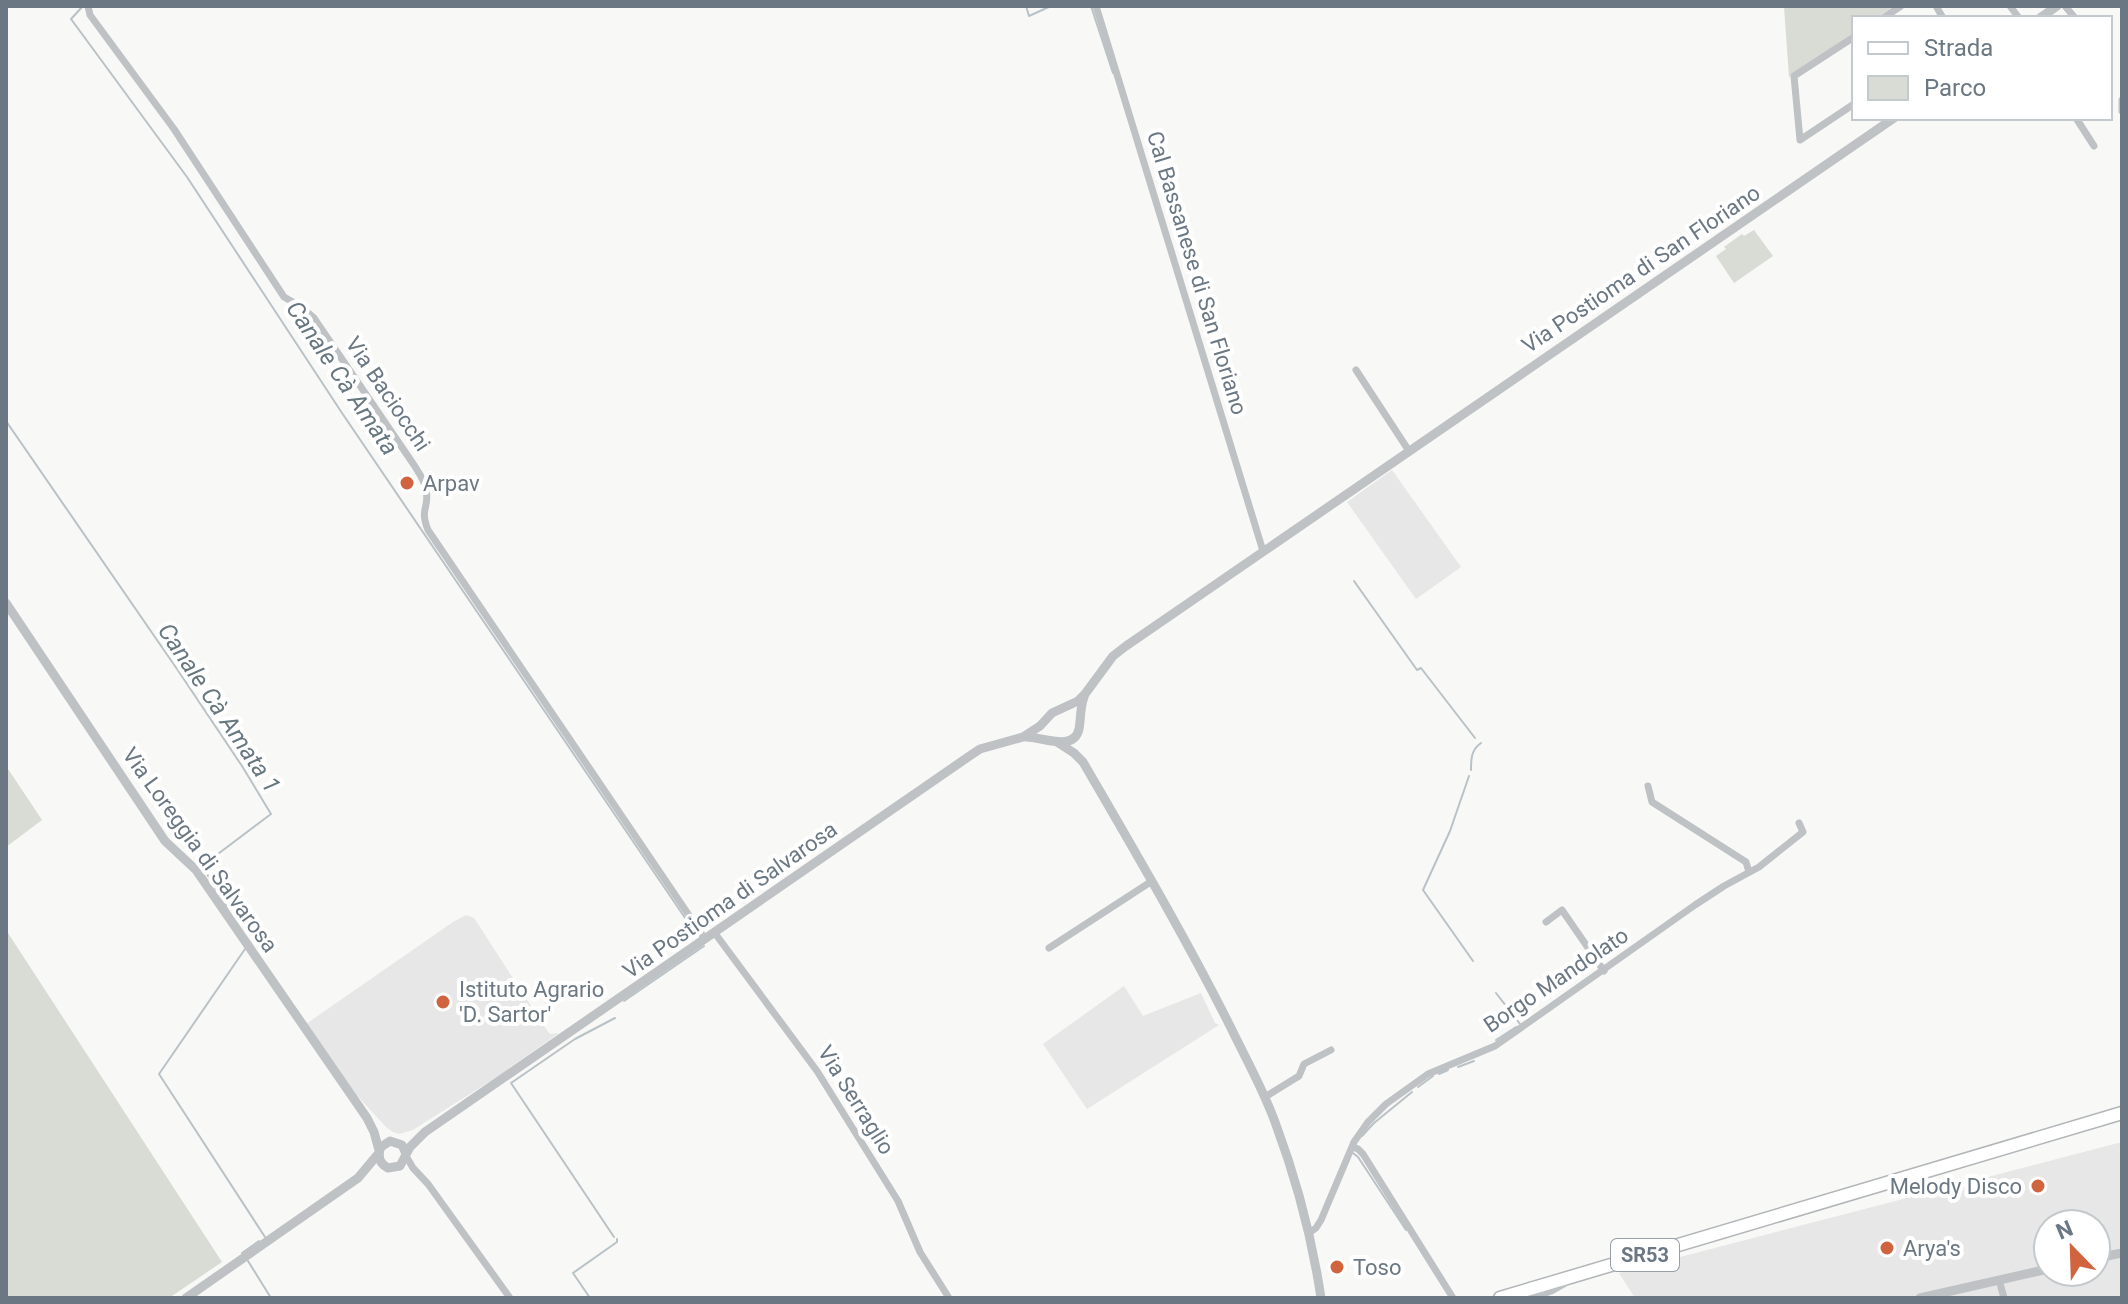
<svg xmlns="http://www.w3.org/2000/svg" width="2128" height="1304" font-family="Roboto,sans-serif">
	<style>
		.built { fill: #e6e7e6; fill-rule: evenodd }
		.green { fill: #d8dcd5 }
		.lines { fill: none; stroke-linecap: round; stroke-linejoin: round }
		.stream { stroke: #b9c2c6; stroke-width: 2 }
		.primary-casing { stroke: #b2b6b9; stroke-width: 15 }
		.minor { stroke: #bec2c5; stroke-width: 7 }
		.tertiary { stroke: #bec2c5; stroke-width: 9 }
		.primary { stroke: #fff; stroke-width: 12 }
		.poi-dot { fill: #d0643e; stroke: #fff; stroke-width: 3 }
		.labels { text-anchor: middle; dominant-baseline: central; stroke-width: 8; stroke-linejoin: round; paint-order: stroke }
		.shield { fill: #fff; stroke: #97a0a8; stroke-width: 2 }
		.shield-label { font-size: 20px; font-weight: bold; fill: #6b7883 }
		.street-label { font-size: 22px; fill: #6b7883; stroke: #fff }
		.poi-label { font-size: 22px; fill: #6b7883; stroke: #fff; text-anchor: start }
		.water-label { font-size: 24px; font-style: italic; fill: #67777f; stroke: #fff }
	</style>
	<rect width="100%" height="100%" fill="#f8f8f6"/>
	<g class="built">
		<polygon points="1392,470 1461,567 1416,599 1347,502"/>
		<polygon points="466,915 474,918 548,1032 551,1034 559,1033 495,1078 413,1130 399,1134 393,1132 386,1127 339,1076 306,1024 453,922"/>
		<polygon points="1124,986 1143,1016 1201,993 1215,1023 1219,1025 1087,1109 1043,1044"/>
		<path d="M 2122,1142 L 2122,1298 L 1635,1298 L 1619,1273 ZM 2048,1224 L 2096,1224 L 2096,1272 L 2048,1272 Z"/>
	</g>
	<g class="green">
		<polygon points="1784,6 1894,6 1876,18 1854,18 1854,33 1789,77"/>
		<polygon points="1754,230 1773,256 1734,283 1716,256 1726,249 1724,247 1742,234 1744,236"/>
		<polygon points="6,766 42,820 6,847"/>
		<polygon points="6,930 222,1262 169,1298 6,1298"/>
	</g>
	<g class="lines">
		<g class="stream">
			<polyline points="83,6 71,19 187,177 342,413 696,934"/>
			<polyline points="1026,6 1029,16 1051,6"/>
			<polyline points="1091,6 1113,73"/>
			<polyline points="6,421 177,669 242,766 271,814 202,866 228,908"/>
			<polyline points="1354,581 1417,670 1421,668 1475,738"/>
			<path d="M 1471,770 C 1471,759 1471,750 1481,743"/>
			<polyline points="1469,776 1450,831 1423,890 1473,961"/>
			<polyline points="245,949 159,1074 265,1237"/>
			<polyline points="1496,993 1520,1024"/>
			<polyline points="624,1001 704,946"/>
			<polyline points="1496,1040 1516,1027"/>
			<polyline points="1458,1067 1474,1061"/>
			<polyline points="1439,1074 1448,1070"/>
			<polyline points="1418,1087 1433,1076"/>
			<polyline points="1362,1136 1374,1123 1412,1092"/>
			<polyline points="1353,1153 1358,1157 1406,1230"/>
			<polyline points="614,1237 511,1083 575,1039 615,1018"/>
			<polyline points="242,1253 259,1241"/>
			<polyline points="248,1261 271,1298"/>
			<polyline points="590,1298 573,1273 617,1242 617,1239"/>
		</g>
		<defs>
			<polyline id="primary" points="1500,1298 2122,1113"/>
		</defs>
		<use href="#primary" class="primary-casing"/>
		<g class="minor">
			<path d="M 88,6 L 90,15 L 174,129 L 284,297 L 300,306 L 314,318 L 414,465 C 419,473 425,481 426,490 C 430,508 419,508 428,530 L 705,939"/>
			<polyline points="1096,6 1263,551"/>
			<polyline points="1936,6 1943,18"/>
			<polyline points="2010,6 2019,18"/>
			<polyline points="2065,6 2075,18"/>
			<polyline points="1883,18 1901,6"/>
			<polyline points="1854,37 1794,76 1800,140 1854,104"/>
			<polyline points="2122,100 2122,111"/>
			<polyline points="2076,118 2094,146"/>
			<polyline points="1356,370 1409,451"/>
			<polyline points="1648,786 1652,802 1746,862 1749,872"/>
			<polyline points="1546,922 1562,910 1604,971"/>
			<polyline points="714,932 817,1071 898,1201 920,1252 949,1298"/>
			<polyline points="1049,948 1152,881"/>
			<polyline points="1265,1097 1299,1076 1304,1064 1331,1050"/>
			<polyline points="1353,1147 1358,1149 1363,1154 1453,1298"/>
			<polyline points="406,1156 413,1168 428,1184 510,1298"/>
			<polyline points="1309,1233 1316,1228 1321,1220 1354,1142 1368,1122 1386,1104 1428,1074 1495,1046 1695,905 1724,886 1759,867 1803,832 1799,823"/>
			<polyline points="1999,1280 2004,1298"/>
		</g>
		<g class="tertiary">
			<polyline points="2040,18 2057,6"/>
			<polyline points="6,603 165,841 196,870 367,1118 374,1132 379,1150"/>
			<path d="M 1026,737 C 1043,737 1074,752 1079,729 C 1081,718 1080,707 1084,697"/>
			<path d="M 1057,742 L 1074,753 L 1083,762 C 1134,850 1186,938 1231,1028 C 1246,1059 1263,1089 1275,1122 C 1296,1178 1312,1238 1321,1298"/>
			<path d="M 406,1154 L 402,1145 L 390,1141 L 381,1147 C 377,1156 379,1163 388,1168 L 400,1166 L 410,1147 L 425,1132 L 971,755 L 980,749 L 1023,737 L 1040,726 L 1052,713 L 1078,701 L 1085,694 L 1113,656 L 1126,646 L 1894,118"/>
			<polyline points="2096,1258 2122,1253"/>
			<polyline points="186,1298 358,1178 379,1153"/>
			<polyline points="1528,1298 1551,1290 1565,1282"/>
			<polyline points="1920,1298 2048,1269"/>
		</g>
		<use href="#primary" class="primary"/>
	</g>
	<g class="poi-dot">
		<circle cx="407" cy="483" r="8"/>
		<circle cx="443" cy="1002" r="8"/>
		<circle cx="2038" cy="1186" r="8"/>
		<circle cx="1887" cy="1248" r="8"/>
		<circle cx="1337" cy="1267" r="8"/>
	</g>
	<g class="labels">
		<rect class="shield" x="1611" y="1239" width="68" height="32" rx="6"/>
		<g class="shield-label">
			<text x="1645" y="1255">SR53</text>
		</g>
		<g class="street-label">
			<text transform="translate(1641 269) rotate(-34)">Via Postioma di San Floriano</text>
			<text transform="translate(1197 273) rotate(73)">Cal Bassanese di San Floriano</text>
			<text transform="translate(388 394) rotate(56)">Via Baciocchi</text>
			<text transform="translate(200 850) rotate(54)">Via Loreggia di Salvarosa</text>
			<text transform="translate(730 900) rotate(-35)">Via Postioma di Salvarosa</text>
			<text transform="translate(1556 980) rotate(-34)">Borgo Mandolato</text>
			<text transform="translate(856 1100) rotate(58)">Via Serraglio</text>
		</g>
		<g class="poi-label">
			<text x="423" y="483">Arpav</text>
			<text x="459" y="989">Istituto Agrario<tspan x="459" dy="25">'D. Sartor'</tspan></text>
			<text x="2022" y="1186" text-anchor="end">Melody Disco</text>
			<text x="1903" y="1248">Arya's</text>
			<text x="1353" y="1267">Toso</text>
		</g>
		<g class="water-label">
			<text transform="translate(342 378) rotate(56)">Canale Cà Amata</text>
			<text transform="translate(219 708) rotate(56)">Canale Cà Amata 1</text>
		</g>
	</g>
	<rect width="2128" height="1304" fill="none" stroke="#6b7883" stroke-width="16"/>
	<rect x="1852" y="16" width="260" height="104" fill="#ffffff" stroke="#c4c9cd" stroke-width="2"/>
	<rect x="1868" y="42" width="40" height="12" fill="#ffffff" stroke="#c4c9cd" stroke-width="2"/>
	<text x="1924" y="56" font-size="24" fill="#6b7883">Strada</text>
	<rect x="1868" y="76" width="40" height="24" fill="#d8dcd5" stroke="#c4c9cd" stroke-width="2"/>
	<text x="1924" y="96" font-size="24" fill="#6b7883">Parco</text>
	<g transform="translate(2072 1248) rotate(337)"><circle r="38" fill="#ffffff" stroke="#c4c9cd" stroke-width="2"/>
	<path d="M0-6L14 30L0 20L-14 30Z" fill="#d0643e"/>
	<text y="-12" font-size="22" font-weight="bold" text-anchor="middle" fill="#6b7883">N</text>
	</g>
</svg>
